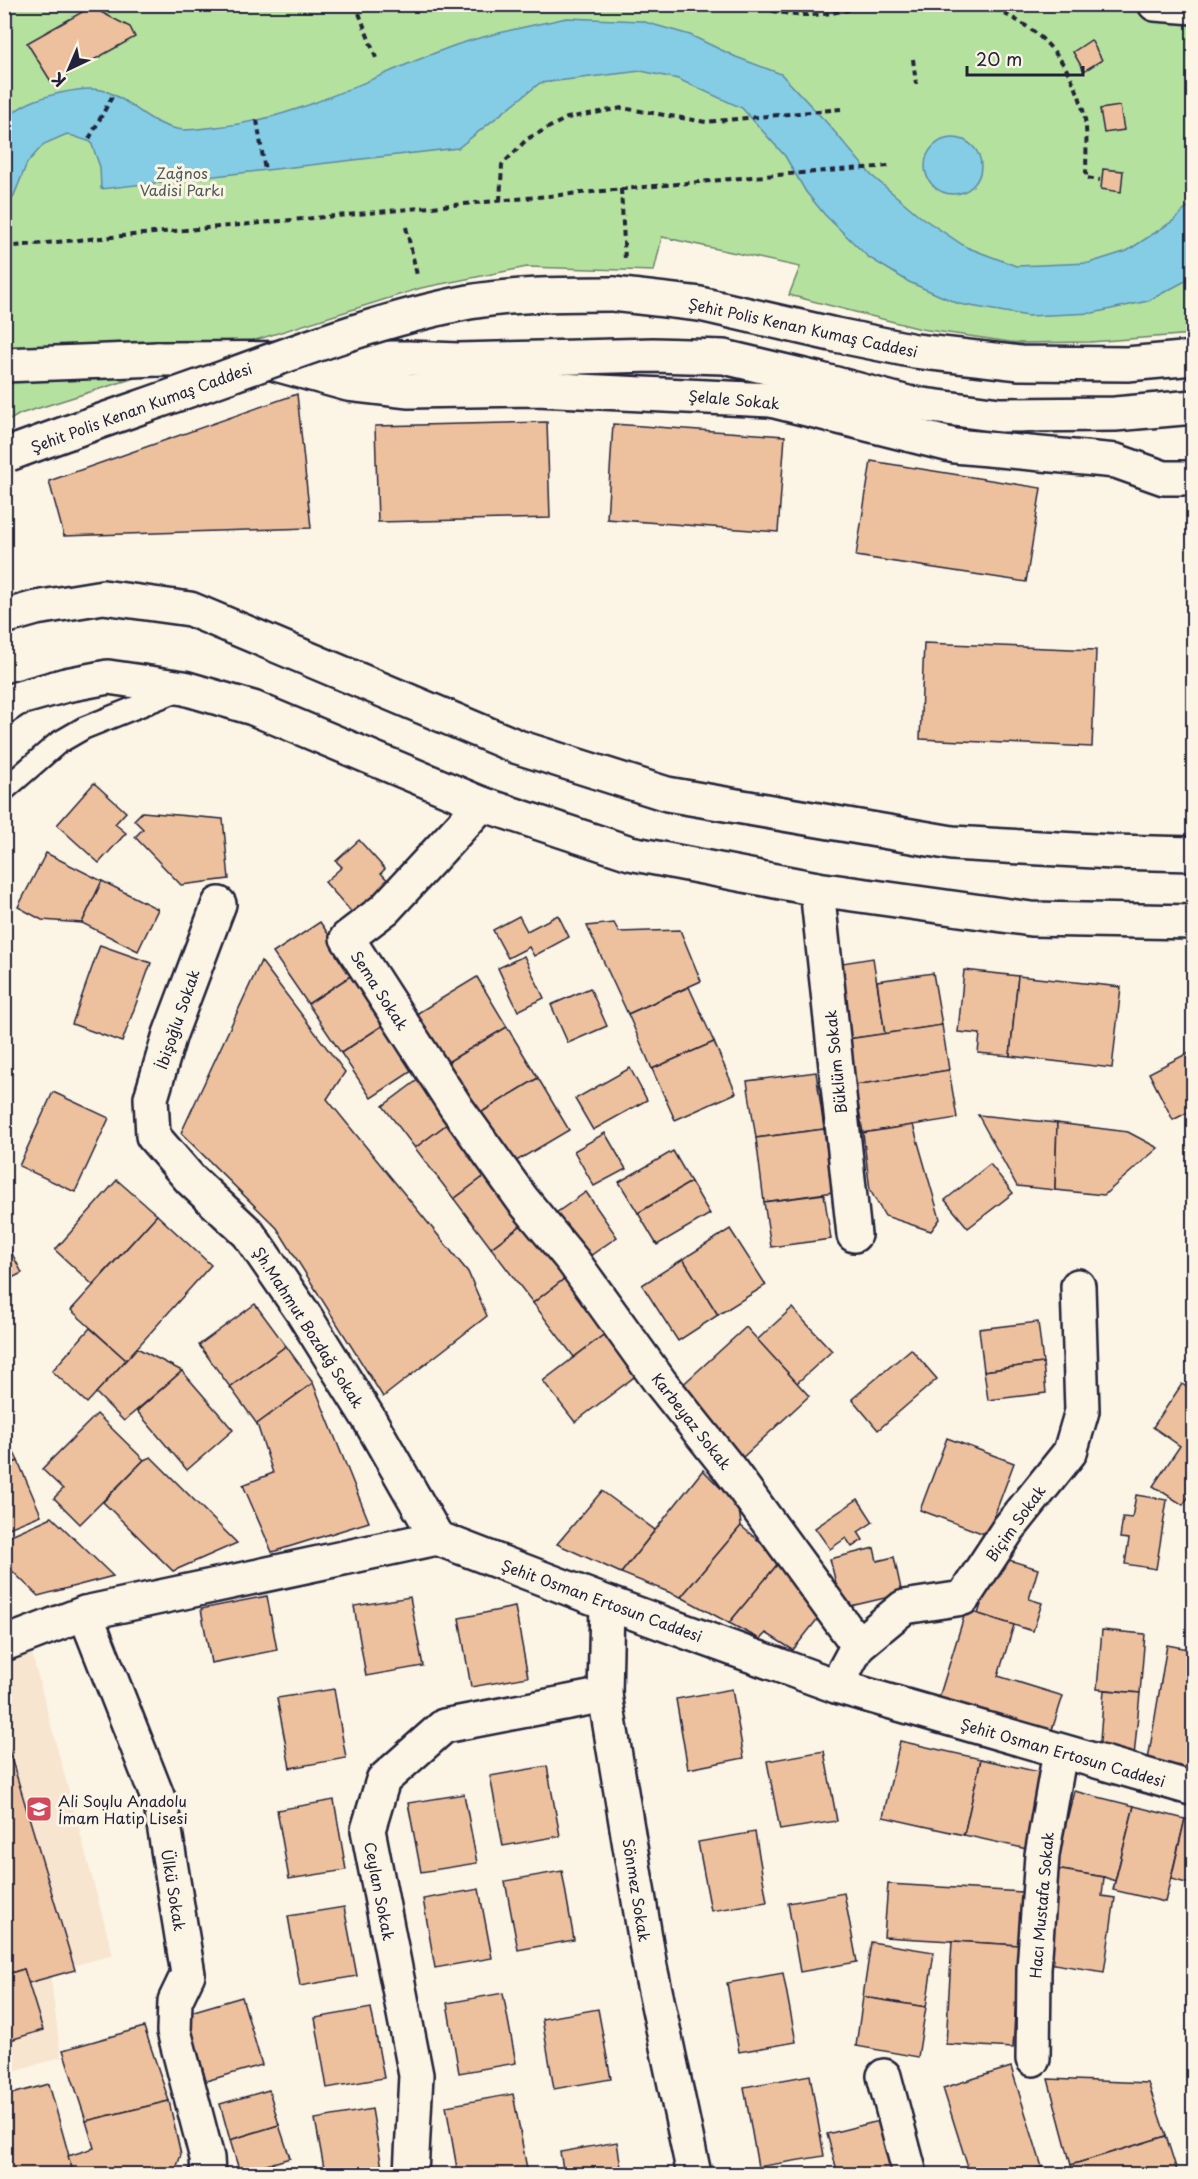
<svg xmlns="http://www.w3.org/2000/svg" width="1198" height="2179" font-family="'Playpen Sans',sans-serif">
	<style>
		.built { fill: #f8e5d0 }
		.green { fill: #b5e19e; stroke: #6c826c; stroke-width: 1.5 }
		.water { fill: #84cde5; stroke: #5d89a1; stroke-width: 1.5 }
		.building { fill: #eec19e; stroke: #22223b; stroke-width: 1.5 }
		.lines { fill: none; stroke-linecap: round; stroke-linejoin: round }
		.lane-casing { stroke: #22223b; stroke-width: 26 }
		.street-casing { stroke: #22223b; stroke-width: 38 }
		.secondary-casing { stroke: #22223b; stroke-width: 38 }
		.path { stroke: #22223b; stroke-width: 4; stroke-dasharray: 6 4.5; stroke-linecap: butt }
		.lane { stroke: #fcf5e5; stroke-width: 21 }
		.street { stroke: #fcf5e5; stroke-width: 33 }
		.secondary { stroke: #fcf5e5; stroke-width: 33 }
		.secondary-bridge-casing { stroke: #22223b; stroke-width: 38; stroke-linecap: butt }
		.secondary-bridge { stroke: #fcf5e5; stroke-width: 33 }
		.labels { text-anchor: middle; dominant-baseline: central; stroke-width: 6; stroke-linejoin: round; paint-order: stroke }
		.park-label { font-size: 15px; fill: #4e5b59; stroke: #fcf5e5 }
		.street-label { font-size: 15px; fill: #22223b; stroke: #fcf5e5 }
		.poi-label { font-size: 15px; fill: #22223b; stroke: #fcf5e5; text-anchor: start }
	</style>
	<rect width="100%" height="100%" fill="#fcf5e5"/>
	<filter id="ink" filterUnits="userSpaceOnUse"><feTurbulence type="fractalNoise" baseFrequency=".0167" numOctaves="2"/><feDisplacementMap in="SourceGraphic" scale="12" xChannelSelector="R" yChannelSelector="G"/><feConvolveMatrix kernelMatrix="1 2 1 2 8 2 1 2 1" color-interpolation-filters="sRGB"/></filter>
	<g filter="url(#ink)">
		<polygon class="built" points="32,1654 113,1955 50,1972 61,2057 5,2075 4,1663"/>
		<polygon class="green" points="5,5 1193,5 1193,334 1090,342 1017,343 921,329 789,295 800,267 662,237 654,271 527,267 421,288 20,414 5,423"/>
		<g class="water">
			<path d="M 567,18 L 641,21 L 690,35 L 736,57 L 781,74 L 828,124 L 871,175 L 921,217 L 966,247 L 1016,266 L 1089,263 L 1127,251 L 1173,221 L 1193,202 L 1193,277 L 1148,301 L 1093,313 L 1028,316 L 959,304 L 909,282 L 868,257 L 825,215 L 806,192 L 785,156 L 742,108 L 678,79 L 641,71 L 540,83 L 458,148 L 101,189 L 100,167 L 91,142 L 67,134 L 44,144 L 27,163 L 13,198 L 5,199 L 5,124 C 8,119 12,114 17,110 C 34,97 88,83 108,92 C 135,103 151,127 184,130 C 195,130 206,128 216,127 C 301,119 377,73 456,45 C 492,33 530,26 567,18 Z"/>
			<circle cx="953" cy="166" r="28"/>
		</g>
		<g class="building">
			<polygon points="91,7 130,27 135,37 52,83 27,43"/>
			<polygon points="1091,40 1102,60 1084,71 1073,52"/>
			<polygon points="1120,106 1124,130 1104,133 1100,109"/>
			<polygon points="1103,169 1123,171 1121,192 1101,189"/>
			<polygon points="297,394 311,528 64,536 49,481"/>
			<polygon points="547,422 550,518 378,522 375,426"/>
			<polygon points="613,424 785,436 778,532 607,519"/>
			<polygon points="871,461 1041,488 1026,582 856,556"/>
			<polygon points="924,643 1096,650 1092,747 920,739"/>
			<polygon points="94,783 126,812 115,824 126,833 99,863 57,825"/>
			<polygon points="142,812 223,819 229,879 181,885 135,837 143,829 134,820"/>
			<polygon points="359,840 385,869 381,873 391,884 355,916 325,882 342,867 336,861"/>
			<polygon points="46,853 102,881 82,923 42,920 18,907"/>
			<polygon points="102,881 158,909 138,951 82,923"/>
			<polygon points="558,915 569,937 534,956 529,947 508,958 493,930 519,916 527,931"/>
			<polygon points="320,922 355,973 308,1004 273,953"/>
			<polygon points="614,923 619,932 680,930 701,981 628,1014 587,926"/>
			<polygon points="100,945 151,963 122,1042 72,1024"/>
			<polygon points="524,956 544,998 518,1011 498,968"/>
			<polygon points="873,958 885,1034 848,1039 836,964"/>
			<polygon points="261,961 345,1072 327,1099 468,1272 487,1316 383,1397 277,1228 181,1133"/>
			<polygon points="964,970 1018,976 1010,1056 978,1053 980,1034 958,1032"/>
			<polygon points="355,973 388,1022 341,1053 308,1004"/>
			<polygon points="933,973 942,1025 885,1034 877,981"/>
			<polygon points="1018,976 1121,987 1112,1068 1010,1056"/>
			<polygon points="477,977 507,1027 446,1063 416,1014"/>
			<polygon points="689,987 714,1042 652,1069 628,1014"/>
			<polygon points="590,988 607,1026 568,1043 551,1005"/>
			<polygon points="388,1022 418,1067 371,1098 341,1053"/>
			<polygon points="942,1025 949,1070 855,1085 848,1039"/>
			<polygon points="507,1027 538,1078 477,1115 446,1063"/>
			<polygon points="714,1042 736,1093 675,1120 652,1069"/>
			<polygon points="1188,1053 1194,1064 1194,1109 1173,1120 1149,1073"/>
			<polygon points="630,1068 647,1100 593,1130 575,1099"/>
			<polygon points="949,1070 957,1118 863,1133 855,1085"/>
			<polygon points="816,1072 824,1129 756,1138 747,1081"/>
			<polygon points="538,1078 569,1130 508,1166 477,1115"/>
			<polygon points="419,1079 451,1121 415,1148 383,1106"/>
			<polygon points="53,1092 109,1118 75,1192 19,1166"/>
			<polygon points="978,1115 1057,1123 1055,1190 1017,1186"/>
			<polygon points="451,1121 490,1172 454,1199 415,1148"/>
			<polygon points="1057,1123 1128,1132 1158,1148 1104,1195 1055,1190"/>
			<polygon points="913,1125 940,1219 931,1231 885,1216 870,1190 863,1133"/>
			<polygon points="824,1129 833,1192 764,1202 756,1138"/>
			<polygon points="605,1133 626,1169 594,1186 574,1151"/>
			<polygon points="673,1151 691,1182 638,1213 619,1182"/>
			<polygon points="990,1164 1013,1193 968,1228 945,1200"/>
			<polygon points="490,1172 527,1221 491,1248 454,1199"/>
			<polygon points="117,1180 157,1215 93,1285 55,1250"/>
			<polygon points="691,1182 710,1214 657,1245 638,1213"/>
			<polygon points="586,1192 617,1237 587,1258 556,1213"/>
			<polygon points="824,1194 831,1239 771,1247 764,1202"/>
			<polygon points="157,1215 211,1265 126,1360 71,1310"/>
			<polygon points="527,1221 568,1276 533,1303 491,1248"/>
			<polygon points="730,1229 766,1285 718,1315 683,1259"/>
			<polygon points="4,1238 22,1273 4,1282"/>
			<polygon points="683,1259 718,1315 678,1341 642,1285"/>
			<polygon points="568,1276 610,1330 574,1357 533,1303"/>
			<polygon points="255,1304 286,1346 230,1387 199,1345"/>
			<polygon points="792,1308 832,1351 797,1383 757,1340"/>
			<polygon points="1038,1322 1043,1363 984,1371 979,1329"/>
			<polygon points="746,1327 809,1396 742,1458 678,1389"/>
			<polygon points="90,1328 126,1360 87,1403 52,1371"/>
			<polygon points="610,1330 642,1371 575,1422 543,1381"/>
			<polygon points="286,1346 313,1383 257,1424 230,1387"/>
			<polygon points="137,1348 182,1371 124,1421 96,1393"/>
			<polygon points="911,1349 937,1379 878,1430 852,1399"/>
			<polygon points="1043,1363 1046,1393 988,1400 984,1371"/>
			<polygon points="182,1371 233,1430 187,1470 137,1411"/>
			<polygon points="313,1383 369,1522 272,1552 243,1485 273,1473 257,1424"/>
			<polygon points="1182,1384 1194,1392 1194,1489 1183,1505 1153,1486 1180,1446 1153,1427"/>
			<polygon points="97,1414 144,1460 80,1524 54,1498 63,1489 42,1469"/>
			<polygon points="4,1431 18,1461 4,1467"/>
			<polygon points="947,1438 1014,1463 987,1535 920,1510"/>
			<polygon points="151,1457 237,1543 173,1571 103,1502 144,1460"/>
			<polygon points="18,1461 41,1515 4,1530 4,1467"/>
			<polygon points="703,1470 739,1507 741,1526 681,1597 621,1573"/>
			<polygon points="602,1491 655,1530 621,1573 557,1544"/>
			<polygon points="1136,1495 1167,1500 1156,1569 1125,1564 1129,1539 1120,1538 1123,1517 1132,1518"/>
			<polygon points="858,1499 873,1522 858,1532 863,1540 852,1547 846,1538 830,1549 815,1528"/>
			<polygon points="52,1517 113,1576 38,1596 4,1563 4,1538"/>
			<polygon points="741,1526 781,1560 729,1623 681,1597"/>
			<polygon points="874,1548 877,1561 894,1557 902,1594 842,1608 830,1559"/>
			<polygon points="996,1556 1038,1569 1029,1599 1042,1603 1033,1631 978,1614"/>
			<polygon points="781,1560 823,1612 793,1650 766,1633 760,1639 729,1623"/>
			<polygon points="267,1596 277,1650 211,1663 201,1609"/>
			<polygon points="410,1597 423,1666 366,1676 354,1606"/>
			<polygon points="515,1607 528,1677 471,1687 459,1618"/>
			<polygon points="966,1610 1014,1625 998,1676 1063,1696 1050,1736 938,1701"/>
			<polygon points="1102,1630 1145,1634 1140,1693 1097,1689"/>
			<polygon points="1167,1645 1194,1650 1194,1774 1147,1766"/>
			<polygon points="334,1689 346,1758 290,1768 277,1698"/>
			<polygon points="732,1689 744,1758 688,1769 676,1699"/>
			<polygon points="1104,1690 1140,1693 1134,1757 1099,1754"/>
			<polygon points="4,1734 75,1970 28,1983 24,1969 4,1975"/>
			<polygon points="900,1741 981,1759 964,1835 883,1817"/>
			<polygon points="824,1751 837,1821 780,1830 767,1761"/>
			<polygon points="981,1759 1043,1773 1027,1849 964,1835"/>
			<polygon points="547,1766 560,1836 503,1846 490,1776"/>
			<polygon points="1074,1791 1134,1806 1115,1881 1104,1877 1055,1869"/>
			<polygon points="464,1794 477,1863 421,1872 408,1803"/>
			<polygon points="334,1800 346,1870 289,1879 277,1810"/>
			<polygon points="1134,1806 1185,1819 1165,1902 1113,1890"/>
			<polygon points="1185,1819 1194,1821 1194,1885 1171,1879"/>
			<polygon points="755,1832 767,1902 711,1911 698,1842"/>
			<polygon points="1055,1869 1104,1877 1102,1896 1115,1898 1104,1972 1041,1962"/>
			<polygon points="562,1871 574,1940 518,1950 505,1881"/>
			<polygon points="888,1884 1023,1892 1019,1945 884,1937"/>
			<polygon points="479,1889 492,1958 435,1968 423,1899"/>
			<polygon points="844,1893 857,1962 800,1972 788,1903"/>
			<polygon points="344,1907 357,1976 300,1986 288,1916"/>
			<polygon points="952,1941 1019,1945 1013,2048 946,2044"/>
			<polygon points="871,1942 934,1952 926,2007 863,1997"/>
			<polygon points="24,1969 43,2030 4,2042 4,1975"/>
			<polygon points="783,1973 796,2042 739,2052 727,1983"/>
			<polygon points="503,1993 516,2063 459,2073 447,2003"/>
			<polygon points="242,1997 262,2065 206,2081 187,2013"/>
			<polygon points="863,1997 926,2007 918,2057 856,2046"/>
			<polygon points="371,2008 384,2078 327,2088 315,2018"/>
			<polygon points="598,2009 611,2079 554,2089 542,2019"/>
			<polygon points="144,2027 169,2101 86,2121 63,2050"/>
			<polygon points="1011,2067 1042,2167 1017,2174 970,2174 943,2088"/>
			<polygon points="810,2075 824,2156 758,2167 744,2087"/>
			<polygon points="1048,2079 1148,2083 1166,2136 1071,2165"/>
			<polygon points="49,2084 74,2174 4,2174 4,2096"/>
			<polygon points="269,2090 279,2125 230,2140 220,2104"/>
			<polygon points="513,2094 528,2174 458,2174 446,2106"/>
			<polygon points="169,2101 181,2155 174,2174 74,2174 68,2156 94,2148 86,2121"/>
			<polygon points="372,2109 383,2174 325,2174 315,2119"/>
			<polygon points="883,2120 897,2174 838,2174 827,2134"/>
			<polygon points="279,2125 290,2158 240,2173 230,2140"/>
			<polygon points="1166,2136 1178,2174 1074,2174 1071,2165"/>
			<polygon points="617,2142 622,2174 564,2174 560,2152"/>
			<polygon points="1042,2167 1044,2174 1017,2174"/>
		</g>
		<g class="lines">
			<defs>
				<polyline id="lane" points="4,790 58,743 84,728 179,690"/>
				<g id="street">
					<polyline points="272,363 348,384 409,391 537,389 771,400 955,446 1116,461 1164,478 1194,478"/>
					<polyline points="4,365 158,359"/>
					<polyline points="482,804 385,909 347,938 456,1107 522,1199 573,1261 660,1382 731,1471 858,1645"/>
					<polyline points="817,889 854,1235"/>
					<polyline points="219,904 170,1034 151,1098 153,1136 191,1180 248,1233 303,1313 369,1419 437,1538"/>
					<polyline points="607,1603 605,1695 650,1967 694,2174"/>
					<polyline points="85,1613 161,1806 188,1974 175,2001 174,2031 207,2158 208,2174"/>
					<polyline points="836,1686 858,1645 904,1607 963,1598 1009,1528 1070,1452 1082,1411 1078,1286"/>
					<polyline points="1033,2059 1034,1969 1042,1855 1060,1752"/>
					<polyline points="884,2076 910,2174"/>
					<polyline points="411,2174 416,2075 368,1830 383,1780 444,1726 605,1695"/>
				</g>
				<g id="secondary">
					<polyline points="1155,4 1194,7"/>
					<polyline points="613,294 700,304 831,334 915,351 1020,363 1127,364 1194,358"/>
					<polyline points="158,359 408,358 458,360 653,355 724,357 817,379 908,403 1000,415 1115,414 1194,407"/>
					<polyline points="4,617 36,608 103,597 190,609 518,747 667,794 952,843 1112,852 1194,854"/>
					<polyline points="4,707 16,699 66,685 108,677 184,688 253,708 482,804 630,853 817,889 1031,919 1194,922"/>
					<polyline points="4,1644 85,1613 437,1538 607,1603 836,1686 1194,1789"/>
				</g>
			</defs>
			<use href="#lane" class="lane-casing"/>
			<use href="#street" class="street-casing"/>
			<use href="#secondary" class="secondary-casing"/>
			<g class="path">
				<path d="M 751,4 C 800,22 826,15 875,4"/>
				<path d="M 985,4 C 999,11 1014,18 1026,26 C 1059,48 1082,88 1086,127 C 1087,144 1086,161 1086,178 L 1100,180"/>
				<polyline points="95,5 95,4"/>
				<polyline points="359,13 376,58"/>
				<polyline points="913,59 916,84"/>
				<polyline points="257,120 265,171"/>
				<polyline points="89,139 113,95"/>
				<polyline points="621,189 625,260"/>
				<polyline points="500,201 502,165 527,139 567,118 622,108 706,122 841,109"/>
				<polyline points="406,227 417,275"/>
				<polyline points="4,247 752,177 889,166"/>
			</g>
			<use href="#lane" class="lane"/>
			<use href="#street" class="street"/>
			<use href="#secondary" class="secondary"/>
			<defs>
				<path id="secondary-bridge" d="M 9,454 C 81,427 154,403 226,377 C 305,348 386,318 469,302 C 516,294 565,294 613,294"/>
			</defs>
			<use href="#secondary-bridge" class="secondary-bridge-casing"/>
			<use href="#secondary-bridge" class="secondary-bridge"/>
		</g>
	</g>
	<defs>
		<symbol id="school-square" viewBox="-11 -11 22 22"><rect x="-9" y="-9" width="18" height="18" rx="4" fill="#d1495b" stroke="#fcf5e5"/><path d="M0-5L7-2L0 1L-7-2ZM-4 1L0 2.5L4 1V4Q0 6-4 4Z" fill="#fff"/></symbol>
	</defs>
	<g fill-rule="evenodd">
		<use href="#school-square" x="24" y="1794" width="30" height="30"/>
	</g>
	<g class="labels">
		<g class="park-label">
			<text x="182" y="172">Zağnos<tspan x="182" dy="17">Vadisi Parkı</tspan></text>
		</g>
		<g class="street-label">
			<text transform="translate(803 327) rotate(12)">Şehit Polis Kenan Kumaş Caddesi</text>
			<text transform="translate(734 399) rotate(5)">Şelale Sokak</text>
			<text transform="translate(141 407) rotate(-20)">Şehit Polis Kenan Kumaş Caddesi</text>
			<text transform="translate(380 990) rotate(57)">Sema Sokak</text>
			<text transform="translate(177 1019) rotate(-71)">İbişoğlu Sokak</text>
			<text transform="translate(835 1062) rotate(-96)">Büklüm Sokak</text>
			<text transform="translate(309 1327) rotate(57)">Şh.Mahmut Bozdağ Sokak</text>
			<text transform="translate(692 1421) rotate(52)">Karbeyaz Sokak</text>
			<text transform="translate(1015 1523) rotate(-54)">Biçim Sokak</text>
			<text transform="translate(602 1600) rotate(20)">Şehit Osman Ertosun Caddesi</text>
			<text transform="translate(1063 1752) rotate(16)">Şehit Osman Ertosun Caddesi</text>
			<text transform="translate(174 1890) rotate(81)">Ülkü Sokak</text>
			<text transform="translate(637 1890) rotate(81)">Sönmez Sokak</text>
			<text transform="translate(380 1891) rotate(79)">Ceylan Sokak</text>
			<text transform="translate(1041 1905) rotate(-85)">Hacı Mustafa Sokak</text>
		</g>
		<g class="poi-label">
			<text x="58" y="1800">Ali Soylu Anadolu<tspan x="58" dy="17">İmam Hatip Lisesi</tspan></text>
		</g>
	</g>
	<rect width="1198" height="2179" fill="none" stroke="#fcf5e5" stroke-width="24"/>
	<rect x="12" y="12" width="1174" height="2155" fill="none" stroke="#22223b" stroke-width="2" filter="url(#ink)"/>
	<g transform="translate(69 69) rotate(224)" stroke="#fcf5e5" stroke-width="4.5" paint-order="stroke">
	<path d="M0-4.5L10 22L0 15L-10 22Z" fill="#22223b"/>
	<text y="-9" font-size="16" font-weight="bold" text-anchor="middle" fill="#22223b">K</text>
	</g>
	<path d="M967 66v9h116v-9" fill="none" stroke="#22223b" stroke-width="3"/>
	<text x="976" y="66" font-size="18" fill="#22223b" stroke="#fcf5e5" stroke-width="4.5" paint-order="stroke">20 m</text>
</svg>
